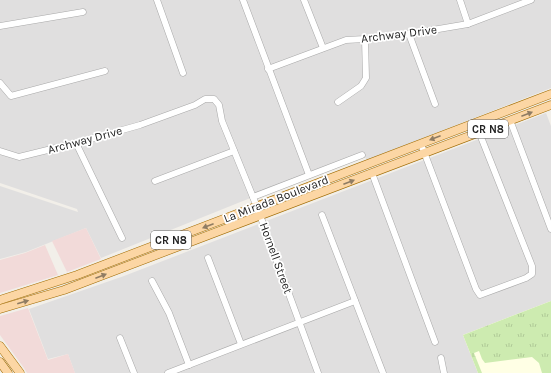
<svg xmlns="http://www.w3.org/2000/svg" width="551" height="373" font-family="Karla,sans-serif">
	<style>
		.residential { fill: #e0dfdf }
		.commercial { fill: #f2dad9 }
		.education { fill: #ffffe5 }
		.grass { fill: url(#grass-tufts) }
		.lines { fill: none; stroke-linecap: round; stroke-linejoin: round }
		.minor-casing { stroke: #a9a9a9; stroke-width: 7 }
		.major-casing { stroke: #a06b00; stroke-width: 9 }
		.minor { stroke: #fff; stroke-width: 6 }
		.major { stroke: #fcd6a4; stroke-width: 8 }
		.oneway { fill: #8f7c63 }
		.labels { text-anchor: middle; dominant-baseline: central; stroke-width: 3.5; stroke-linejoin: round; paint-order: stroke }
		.shield { fill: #fff; stroke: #646464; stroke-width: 1 }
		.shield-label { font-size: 11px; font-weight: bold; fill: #222 }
		.street-label { font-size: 12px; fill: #222; stroke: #fff }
	</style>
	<defs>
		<pattern id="grass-tufts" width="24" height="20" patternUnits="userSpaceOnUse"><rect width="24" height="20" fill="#cdebb0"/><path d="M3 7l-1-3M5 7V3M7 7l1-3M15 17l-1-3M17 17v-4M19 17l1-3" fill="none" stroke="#b0c997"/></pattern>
	</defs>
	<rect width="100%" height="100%" fill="#f2efe9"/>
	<g class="residential">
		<polygon points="0,0 551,0 551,88 367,160 362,153 101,258 86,228 26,252 0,259 0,186 78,212 77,209 0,183"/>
		<polygon points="546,113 551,126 551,301 463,335 478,373 75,373 68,354 48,359 29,309 124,276"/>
	</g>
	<g class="commercial">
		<polygon points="86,228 101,259 67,272 52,241"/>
		<polygon points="45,245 58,275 0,293 0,260 25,253"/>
		<polygon points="28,308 48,360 68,354 75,373 27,373 24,368 0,335 0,316"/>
	</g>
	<polygon class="education" points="551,301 551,373 478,373 463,335"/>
	<polygon class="grass" points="551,301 551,373 542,373 539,363 532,357 485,363 482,359 479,351 474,353 482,373 478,373 463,335"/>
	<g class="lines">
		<defs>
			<g id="minor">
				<polyline points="157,0 183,73"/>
				<polyline points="243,0 309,175"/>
				<polyline points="304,0 323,48"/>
				<polyline points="460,0 468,24"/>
				<polyline points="0,26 83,12"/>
				<polyline points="409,34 435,104"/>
				<polyline points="268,69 346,40 365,39 409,34 468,24 531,0"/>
				<polyline points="0,83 11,96 105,71"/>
				<polyline points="338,102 361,86 366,78 365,39"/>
				<polyline points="510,120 551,229"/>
				<polyline points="76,143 122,238"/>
				<polyline points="421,144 476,289 480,295 526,278 532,274 532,266 479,132"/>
				<polyline points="0,151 19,157 76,143 140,125 195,105 205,99 214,99 219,105 222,121 257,207 318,373"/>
				<polyline points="372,173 435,342"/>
				<polyline points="155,181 234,151"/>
				<polyline points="253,197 362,155"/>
				<polyline points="322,215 383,373"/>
				<polyline points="208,258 241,344"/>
				<polyline points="152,281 169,313 189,365"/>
				<polyline points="120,338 134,373"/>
				<polyline points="441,358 444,373"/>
				<polyline points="168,373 355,301"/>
			</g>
			<g id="major">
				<polyline points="0,300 77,275 551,94"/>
				<polyline points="0,309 64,290 551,105"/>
				<polyline points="0,346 20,373"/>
				<polyline points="0,362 8,373"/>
			</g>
		</defs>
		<use href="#minor" class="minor-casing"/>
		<use href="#major" class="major-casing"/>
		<use href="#minor" class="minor"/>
		<use href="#major" class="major"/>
	</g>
	<defs><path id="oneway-solid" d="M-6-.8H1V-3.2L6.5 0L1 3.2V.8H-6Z"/></defs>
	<g class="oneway">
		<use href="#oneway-solid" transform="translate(527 114) rotate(-21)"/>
		<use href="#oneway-solid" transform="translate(435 138) rotate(159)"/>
		<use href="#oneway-solid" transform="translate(349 182) rotate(-21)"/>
		<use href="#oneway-solid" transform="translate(208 226) rotate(159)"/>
		<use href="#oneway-solid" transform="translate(101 276) rotate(-21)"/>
		<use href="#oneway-solid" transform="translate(23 302) rotate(-16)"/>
	</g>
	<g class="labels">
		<g class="shield">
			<rect x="468" y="120" width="40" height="18" rx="3"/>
			<rect x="151" y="231" width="40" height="18" rx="3"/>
		</g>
		<g class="shield-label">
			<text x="488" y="129">CR N8</text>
			<text x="171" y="240">CR N8</text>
		</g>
		<g class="street-label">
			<text transform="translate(399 34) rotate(-7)">Archway Drive</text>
			<text transform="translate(85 140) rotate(-15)">Archway Drive</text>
			<text transform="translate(276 199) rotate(-21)">La Mirada Boulevard</text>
			<text transform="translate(276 258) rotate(70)">Hornell Street</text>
		</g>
	</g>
</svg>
